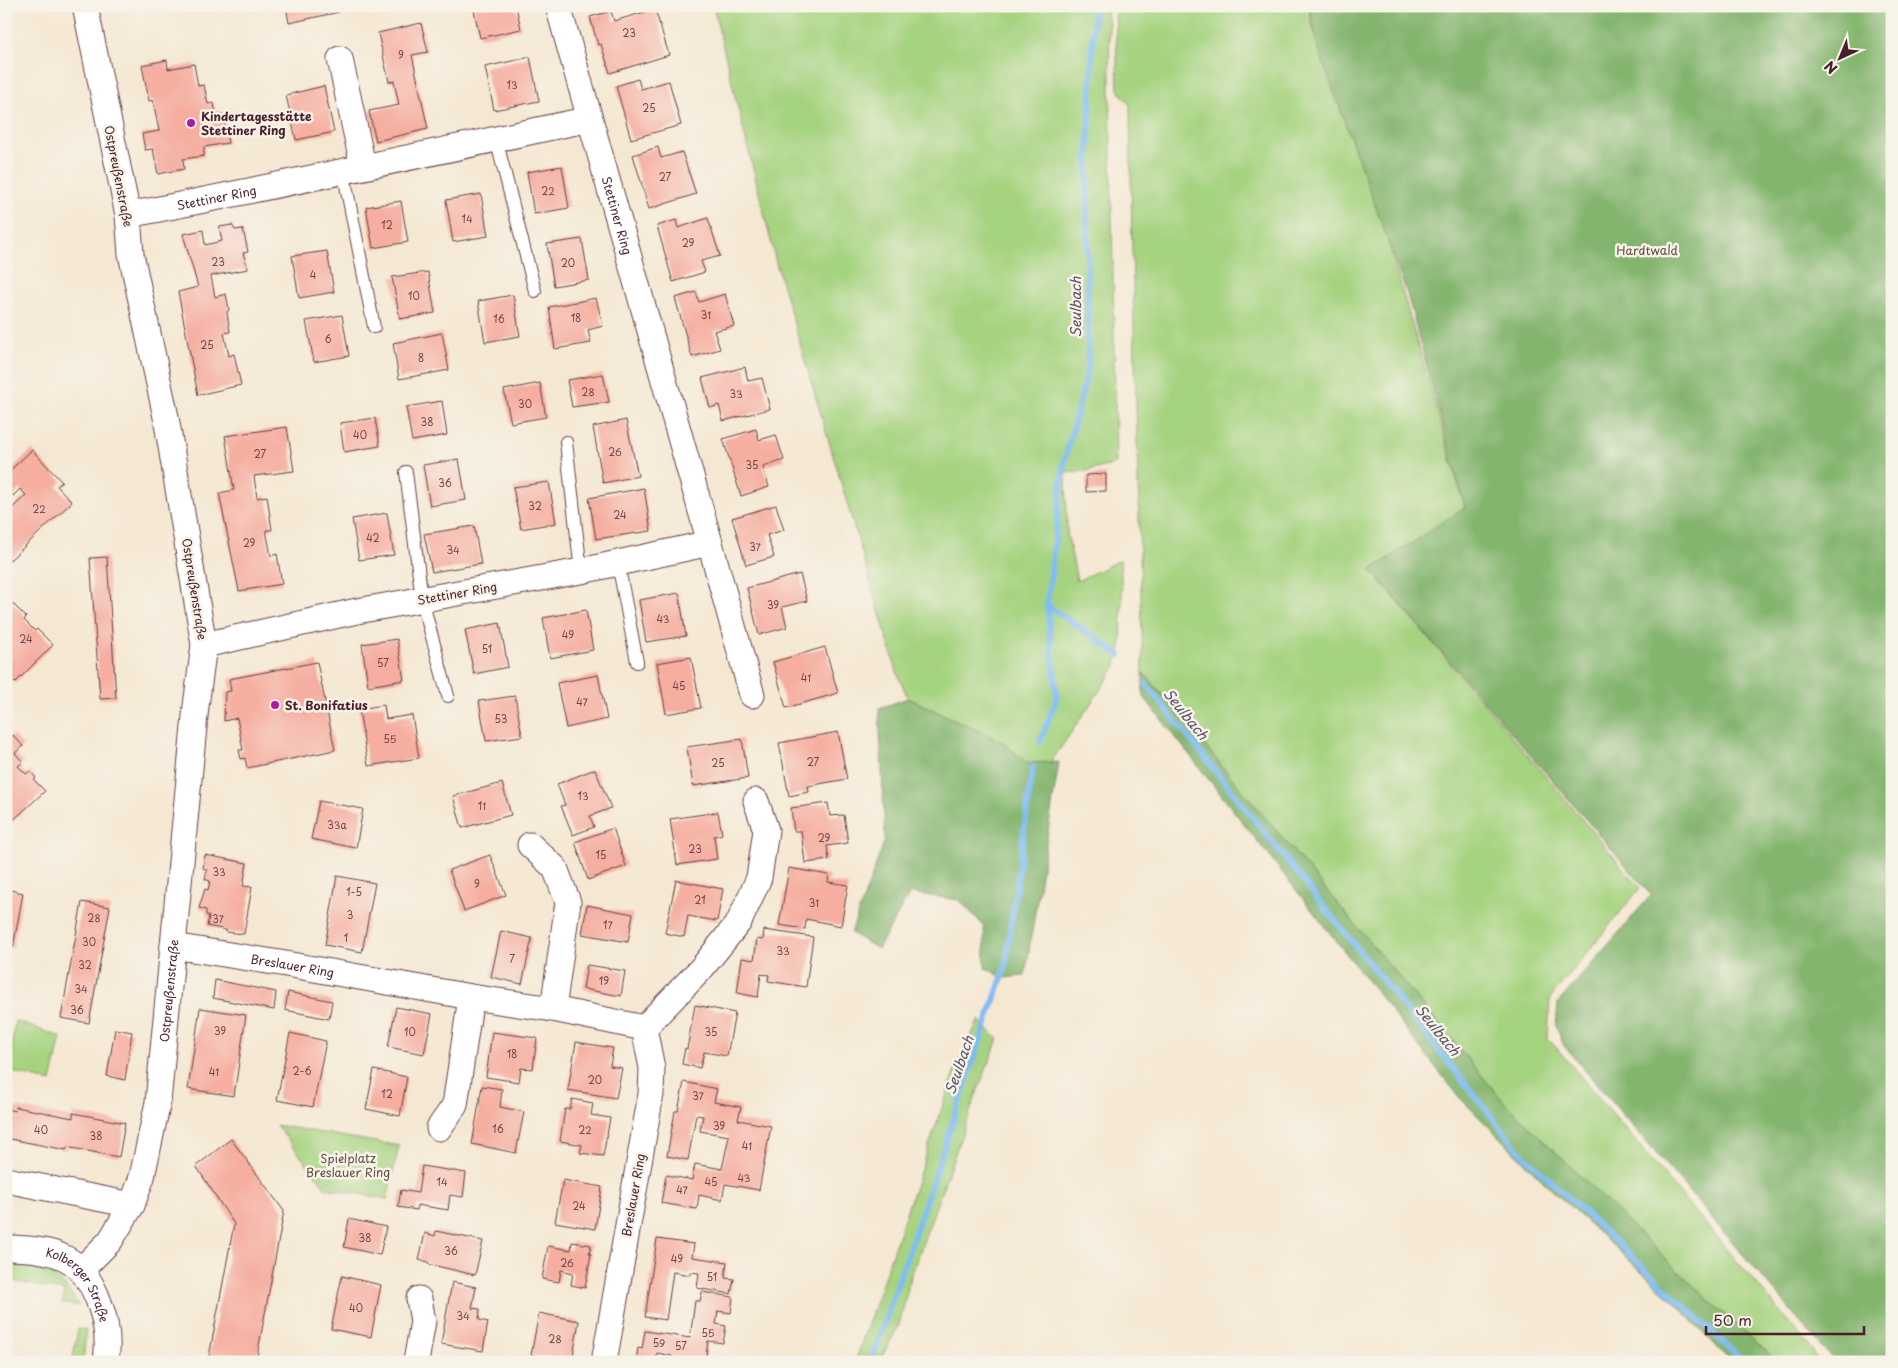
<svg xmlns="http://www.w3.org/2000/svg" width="1898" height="1368" font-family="'Playpen Sans',sans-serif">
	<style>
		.green { fill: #a6d380; stroke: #787956 }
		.forest { fill: #84b56e; stroke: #676a4c }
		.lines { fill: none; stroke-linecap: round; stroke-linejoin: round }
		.stream { stroke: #7fbcf2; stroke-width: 6 }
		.building { fill: #f5aea0 }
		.service-casing { stroke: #643d44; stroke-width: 14 }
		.minor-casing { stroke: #643d44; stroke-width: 27 }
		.service { stroke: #fff; stroke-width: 12 }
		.minor { stroke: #fff; stroke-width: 25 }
		.poi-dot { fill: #b5179e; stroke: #f7f3e8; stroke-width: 2 }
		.labels { text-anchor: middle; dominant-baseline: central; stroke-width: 5; stroke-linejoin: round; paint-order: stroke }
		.number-label { font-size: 10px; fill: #754348 }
		.poi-label { font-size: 12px; font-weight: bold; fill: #4a1f2b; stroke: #f7f3e8; text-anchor: start }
		.street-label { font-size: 12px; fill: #4a1f2b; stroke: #f7f3e8 }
		.park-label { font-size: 12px; fill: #614c40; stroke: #f7f3e8 }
		.water-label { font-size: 14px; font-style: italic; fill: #5a4e67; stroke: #f7f3e8 }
	</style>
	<rect width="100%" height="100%" fill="#f7f3e8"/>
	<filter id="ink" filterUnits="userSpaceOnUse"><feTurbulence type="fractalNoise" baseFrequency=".02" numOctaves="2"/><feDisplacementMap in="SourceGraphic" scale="10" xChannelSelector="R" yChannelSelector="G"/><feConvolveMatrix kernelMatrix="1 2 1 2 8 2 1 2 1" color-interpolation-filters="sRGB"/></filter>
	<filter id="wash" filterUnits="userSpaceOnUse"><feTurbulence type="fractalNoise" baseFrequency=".0096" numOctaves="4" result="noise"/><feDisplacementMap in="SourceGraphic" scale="20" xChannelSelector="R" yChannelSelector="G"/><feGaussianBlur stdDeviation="1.12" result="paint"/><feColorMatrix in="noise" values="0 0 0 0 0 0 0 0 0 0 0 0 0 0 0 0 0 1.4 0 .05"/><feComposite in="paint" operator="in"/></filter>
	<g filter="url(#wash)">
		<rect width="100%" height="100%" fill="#f5e8d3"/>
		<g class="green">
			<polygon points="713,6 1105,6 1109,23 1116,464 1087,471 1066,472 1067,532 1077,581 1120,560 1122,595 1121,648 1115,668 1051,762 1027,763 1003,742 908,698 898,675 777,266"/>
			<polygon points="1115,6 1308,6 1317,45 1387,238 1465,508 1371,570 1640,888 1550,998 1548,1038 1813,1351 1818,1362 1778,1362 1706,1298 1504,1102 1143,672 1132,247 1130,105 1118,89"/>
			<polygon points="979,1020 998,1039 976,1095 911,1276 899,1325 879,1362 855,1362 956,1067"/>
			<polygon points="15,1021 61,1037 51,1082 9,1071"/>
			<polygon points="276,1125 399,1146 387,1199 326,1188"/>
			<path d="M 6,1265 C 19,1266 42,1268 53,1275 C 64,1282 72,1295 79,1306 L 62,1303 L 64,1291 L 6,1280 Z"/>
			<polygon points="78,1329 86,1330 83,1362 72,1362"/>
		</g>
		<g class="forest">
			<polygon points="1309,6 1892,6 1892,1362 1835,1362 1564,1046 1556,1026 1558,1003 1651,895 1371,570 1465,507 1407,294 1317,45"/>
			<polygon points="1143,672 1504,1102 1706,1298 1778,1362 1731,1362 1674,1301 1551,1189 1460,1098 1143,696"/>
			<polygon points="908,698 1003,742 1027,763 1059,762 1025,976 1004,978 985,968 984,926 959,900 910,893 878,949 851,933 885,840 879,708"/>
		</g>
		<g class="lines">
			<g class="stream">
				<polyline points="1047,605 1120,655"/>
				<polyline points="1146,684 1520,1152 1744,1362"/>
				<polyline points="1040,742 1057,697 1047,605 1064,463 1088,369 1087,190 1094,6"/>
				<polyline points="871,1362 1005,968 1033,767"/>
			</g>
		</g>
		<g id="blocks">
			<g class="building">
				<polygon points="286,6 338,6 339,12 289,23"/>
				<polygon points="473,6 516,6 521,29 480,38"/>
				<polygon points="655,9 669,55 610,73 601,44 598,45 590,17 611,11 614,21"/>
				<polygon points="421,23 428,52 412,55 428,129 376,141 369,111 399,105 394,81 389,82 378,33"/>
				<polygon points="530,57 539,101 494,110 485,67"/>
				<polygon points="167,60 168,69 194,64 198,86 204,85 208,104 214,103 216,115 223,114 228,143 204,147 204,156 183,159 184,169 158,174 153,149 145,150 142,134 159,131 153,100 149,101 142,65"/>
				<polygon points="638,79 641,89 669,81 681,125 631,139 616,86"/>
				<polygon points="324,86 334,132 296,140 286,95"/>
				<polygon points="658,147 661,158 682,152 696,194 649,209 633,155"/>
				<polygon points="562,166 569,208 534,214 527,172"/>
				<polygon points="481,194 488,236 453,242 446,200"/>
				<polygon points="401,201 408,242 373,248 366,207"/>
				<polygon points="708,218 720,256 701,261 705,272 673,282 657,226 676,220 678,228"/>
				<polygon points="232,225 235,230 243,229 248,252 243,253 248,269 211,276 215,297 226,294 229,309 227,313 230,332 224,333 229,356 234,354 241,385 198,395 178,292 198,287 183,234 203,230 205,245 222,241 219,227"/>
				<polygon points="582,239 589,280 554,286 547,244"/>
				<polygon points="327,251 334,292 299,298 292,256"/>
				<polygon points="428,272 435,313 400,319 392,277"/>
				<polygon points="696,292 699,302 725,294 734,326 714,331 720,349 692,357 675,298"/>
				<polygon points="513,295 520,336 485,342 478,301"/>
				<polygon points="596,298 603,326 588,330 591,343 555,349 549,307"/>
				<polygon points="342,315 349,356 314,362 306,321"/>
				<polygon points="442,333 449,370 399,379 393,343"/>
				<polygon points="745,367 748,381 762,378 770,409 723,421 719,405 710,408 702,378"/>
				<polygon points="603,374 609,402 572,407 567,380"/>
				<polygon points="540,383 546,417 511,423 504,390"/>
				<polygon points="442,401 447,435 412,441 406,407"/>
				<polygon points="375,418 380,446 344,452 340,423"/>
				<polygon points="626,420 638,476 603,483 593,427"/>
				<polygon points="287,427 294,471 254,476 257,498 267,496 272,530 266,530 271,556 277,554 282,584 239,591 219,493 234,490 225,436"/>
				<polygon points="756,429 759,440 776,435 784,460 763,467 769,487 741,496 723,439"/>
				<polygon points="32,450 62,482 57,486 72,502 10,560 6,555 6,514 26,495 20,489 13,496 6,488 6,474"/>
				<polygon points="459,459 466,500 430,506 423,465"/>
				<polygon points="1106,474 1106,491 1086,492 1086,475"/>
				<polygon points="549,482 556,523 521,529 513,487"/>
				<polygon points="644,488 651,531 596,539 589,498"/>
				<polygon points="776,505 784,530 767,535 774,557 746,565 732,518"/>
				<polygon points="387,513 394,555 359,560 352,519"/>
				<polygon points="474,526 481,564 432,572 424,534"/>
				<polygon points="107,557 116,698 100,699 90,558"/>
				<polygon points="800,574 807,601 782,607 787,627 759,635 747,588"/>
				<polygon points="679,593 686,636 646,642 639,600"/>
				<polygon points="6,597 26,617 24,620 35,631 37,629 53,645 15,683 6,674"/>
				<polygon points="586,610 593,650 550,658 543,618"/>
				<polygon points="500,623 508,667 474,674 465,630"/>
				<polygon points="397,639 404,680 368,686 362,644"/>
				<polygon points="825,647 838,693 786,708 773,662"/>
				<polygon points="691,657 701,708 666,714 657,663"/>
				<polygon points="317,662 335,750 247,768 245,758 241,759 239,750 243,750 237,718 224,721 225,692 231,691 229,679"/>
				<polygon points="598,675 607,719 566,728 557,683"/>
				<polygon points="515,696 522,736 486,741 479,701"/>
				<polygon points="384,705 386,719 412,715 419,758 368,766 359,709"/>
				<polygon points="838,732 847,779 808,786 809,792 789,796 779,743"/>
				<polygon points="13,735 23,746 15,753 23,762 18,766 26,774 30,771 36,778 34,780 45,791 8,825 6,823 6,741"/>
				<polygon points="742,739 748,778 693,786 687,747"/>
				<polygon points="595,769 611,808 590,816 594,827 573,835 561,806 565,805 557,784"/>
				<polygon points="502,783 511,815 462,828 453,796"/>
				<polygon points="319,801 363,809 356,848 311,839"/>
				<polygon points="828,803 830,816 844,815 848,843 827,846 829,860 805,863 801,831 794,831 791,808"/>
				<polygon points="718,812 722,834 714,836 717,859 677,865 670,819"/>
				<polygon points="613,828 626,866 588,880 575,842"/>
				<polygon points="205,855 247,863 243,886 252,887 244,934 226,932 226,930 207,926 209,916 206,915 206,910 199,908 205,889 208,890 210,881 205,879 207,870 203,868"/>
				<polygon points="490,855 506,895 464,911 449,870"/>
				<polygon points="789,868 829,875 828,882 848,885 841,926 806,919 805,929 779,925"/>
				<polygon points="337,876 375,883 362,952 325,945"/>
				<polygon points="676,880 723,889 717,921 688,916 684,937 665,933"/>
				<polygon points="6,889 23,893 13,948 6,947"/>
				<polygon points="82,902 110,907 89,1023 61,1018"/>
				<polygon points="587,905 633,914 628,942 582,934"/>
				<polygon points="764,930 813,937 806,987 768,981 769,975 761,974 758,997 737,993 742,958 754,960 757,939 763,940"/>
				<polygon points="501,931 532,938 522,984 491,977"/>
				<polygon points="587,965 625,971 621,996 583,989"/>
				<polygon points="215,980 276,992 274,1010 213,998"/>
				<polygon points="288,992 332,1001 329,1019 285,1010"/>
				<polygon points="695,1005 735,1013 727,1056 704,1052 700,1068 682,1064 685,1048 687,1049"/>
				<polygon points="396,1007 432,1014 424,1054 388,1047"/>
				<polygon points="200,1008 246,1015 234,1096 188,1089"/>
				<polygon points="115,1029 132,1032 125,1080 107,1076"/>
				<polygon points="492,1032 537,1038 533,1069 521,1068 519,1082 486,1077"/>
				<polygon points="290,1033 326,1041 313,1107 277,1100"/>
				<polygon points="576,1042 613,1048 610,1066 622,1068 616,1098 568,1090"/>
				<polygon points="374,1070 407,1077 400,1116 366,1109"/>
				<polygon points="684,1082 717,1089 714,1102 741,1107 738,1120 771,1126 759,1190 725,1184 722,1200 699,1195 697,1209 661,1203 666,1175 692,1180 695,1164 722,1169 729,1136 700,1131 703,1116 696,1115 688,1160 667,1156 675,1111 678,1111"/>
				<polygon points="482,1086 502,1089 500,1107 524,1112 516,1153 472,1144"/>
				<polygon points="572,1099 593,1103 591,1115 610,1118 603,1156 580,1153 582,1145 560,1141 565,1109 570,1109"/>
				<polygon points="16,1107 73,1118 73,1113 125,1123 119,1157 67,1147 66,1150 10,1139 9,1145 6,1144 6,1109 15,1111"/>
				<polygon points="231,1139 284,1211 256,1362 208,1362 234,1224 196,1166"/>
				<polygon points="422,1166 466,1173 463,1197 450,1195 448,1210 417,1205 417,1210 398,1207 401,1190 418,1193"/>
				<polygon points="563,1180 602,1187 595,1229 555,1222"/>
				<polygon points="349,1219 386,1227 380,1255 344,1247"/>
				<polygon points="436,1231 483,1241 475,1275 428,1264 429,1262 419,1260 425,1233 435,1236"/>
				<polygon points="657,1239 694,1244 692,1257 727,1262 725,1278 734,1279 731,1294 697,1288 699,1273 690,1272 690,1275 673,1272 666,1320 645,1317"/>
				<polygon points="572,1242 591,1245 589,1253 591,1254 585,1288 571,1285 573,1273 561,1270 559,1282 542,1279 548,1246 571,1250"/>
				<polygon points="342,1276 381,1285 371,1337 331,1329"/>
				<polygon points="452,1282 476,1287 472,1308 480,1309 479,1320 488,1322 483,1351 441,1344"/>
				<polygon points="702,1292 733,1297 731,1313 718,1311 716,1324 726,1326 723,1343 708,1341 705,1362 672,1362 672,1356 657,1353 656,1362 636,1362 638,1348 642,1349 645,1331 690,1338 695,1301 700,1301"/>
				<polygon points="539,1313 579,1321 572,1362 531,1355"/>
			</g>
		</g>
	</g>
	<g filter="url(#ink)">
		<use href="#blocks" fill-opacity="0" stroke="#643d44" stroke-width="1"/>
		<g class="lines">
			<defs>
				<g id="service">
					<polyline points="496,139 535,291"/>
					<polyline points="343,170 374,327"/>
					<polyline points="566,442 581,571"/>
					<polyline points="406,472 422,600 448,696"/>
					<polyline points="618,563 637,662"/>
				</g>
				<g id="minor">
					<polyline points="558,6 590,119"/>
					<polyline points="340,59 363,166"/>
					<path id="s1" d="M 128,215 C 283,185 436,152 590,119 L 710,543 L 581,571 L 357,611 L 204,645"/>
					<polyline points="710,543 752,695"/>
					<polyline points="530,845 555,868 568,902 553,1009"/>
					<path id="s2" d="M 173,946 L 286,964 L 471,997 L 553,1009 L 644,1028 L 652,1068 L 651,1094 L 604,1362"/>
					<polyline points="644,1028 701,969 739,922 759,878 766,830 756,801"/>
					<polyline points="439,1128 455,1105 471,997"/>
					<polyline points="6,1180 132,1205"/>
					<path id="s3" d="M 6,1248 C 56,1249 83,1255 100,1305 C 107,1324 109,1341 106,1362"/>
					<path id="s4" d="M 82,1269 L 110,1241 L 132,1205 L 142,1177 L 158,1102 L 196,706 L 204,645 L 166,417 L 131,254 L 128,215 L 85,6"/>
					<polyline points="416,1362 423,1321 419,1299"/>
				</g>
			</defs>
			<use href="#service" class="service-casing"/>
			<use href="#minor" class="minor-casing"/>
			<use href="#service" class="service"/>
			<use href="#minor" class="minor"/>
		</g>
	</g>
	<g class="poi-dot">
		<circle cx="191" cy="123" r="5"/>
		<circle cx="275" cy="705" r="5"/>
	</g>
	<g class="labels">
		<g class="number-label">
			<text x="629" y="32">23</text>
			<text x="401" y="54">9</text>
			<text x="512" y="84">13</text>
			<text x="649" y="107">25</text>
			<text x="665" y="176">27</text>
			<text x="548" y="190">22</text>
			<text x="467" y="218">14</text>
			<text x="387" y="224">12</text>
			<text x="688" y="242">29</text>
			<text x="218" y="261">23</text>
			<text x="568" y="262">20</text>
			<text x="313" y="274">4</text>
			<text x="414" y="295">10</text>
			<text x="706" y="314">31</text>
			<text x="576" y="317">18</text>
			<text x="499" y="318">16</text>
			<text x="328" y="338">6</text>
			<text x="207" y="344">25</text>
			<text x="421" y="357">8</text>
			<text x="588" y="391">28</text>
			<text x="736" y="393">33</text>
			<text x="525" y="403">30</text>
			<text x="427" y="421">38</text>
			<text x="360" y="434">40</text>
			<text x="615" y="451">26</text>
			<text x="260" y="453">27</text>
			<text x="752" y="464">35</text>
			<text x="445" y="482">36</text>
			<text x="535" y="505">32</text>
			<text x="39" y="508">22</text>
			<text x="620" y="514">24</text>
			<text x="373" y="537">42</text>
			<text x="249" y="542">29</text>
			<text x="755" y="546">37</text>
			<text x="453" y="549">34</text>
			<text x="773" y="604">39</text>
			<text x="663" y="618">43</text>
			<text x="568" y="634">49</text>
			<text x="26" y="638">24</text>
			<text x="487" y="648">51</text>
			<text x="383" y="662">57</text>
			<text x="806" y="677">41</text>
			<text x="679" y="685">45</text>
			<text x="582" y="701">47</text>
			<text x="501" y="718">53</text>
			<text x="390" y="738">55</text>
			<text x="813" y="761">27</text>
			<text x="718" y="762">25</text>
			<text x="583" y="795">13</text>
			<text x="482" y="805">11</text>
			<text x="337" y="824">33a</text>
			<text x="824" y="837">29</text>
			<text x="695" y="848">23</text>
			<text x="601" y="854">15</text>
			<text x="219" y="871">33</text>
			<text x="477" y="883">9</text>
			<text x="354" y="891">1-5</text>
			<text x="700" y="899">21</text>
			<text x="814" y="902">31</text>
			<text x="350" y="914">3</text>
			<text x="94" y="917">28</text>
			<text x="218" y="918">37</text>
			<text x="608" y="924">17</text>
			<text x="346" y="937">1</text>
			<text x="89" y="941">30</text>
			<text x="783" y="950">33</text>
			<text x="512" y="958">7</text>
			<text x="85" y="964">32</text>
			<text x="604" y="980">19</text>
			<text x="81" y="988">34</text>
			<text x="77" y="1009">36</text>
			<text x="220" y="1030">39</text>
			<text x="410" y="1031">10</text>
			<text x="711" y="1031">35</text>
			<text x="512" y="1053">18</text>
			<text x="302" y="1070">2-6</text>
			<text x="214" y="1071">41</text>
			<text x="595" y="1079">20</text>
			<text x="387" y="1093">12</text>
			<text x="698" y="1095">37</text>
			<text x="719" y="1125">39</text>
			<text x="498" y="1128">16</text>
			<text x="41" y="1129">40</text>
			<text x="585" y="1129">22</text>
			<text x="96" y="1135">38</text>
			<text x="747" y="1145">41</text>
			<text x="744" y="1177">43</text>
			<text x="442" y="1181">14</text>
			<text x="711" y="1181">45</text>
			<text x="682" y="1189">47</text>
			<text x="579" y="1205">24</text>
			<text x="365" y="1237">38</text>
			<text x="451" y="1250">36</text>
			<text x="677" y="1258">49</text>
			<text x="567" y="1262">26</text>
			<text x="712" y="1276">51</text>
			<text x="356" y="1307">40</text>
			<text x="463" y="1315">34</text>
			<text x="708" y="1332">55</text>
			<text x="555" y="1338">28</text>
			<text x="659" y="1342">59</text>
			<text x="681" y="1345">57</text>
		</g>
		<g class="poi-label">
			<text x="201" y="116">Kindertagesstätte<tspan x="201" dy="14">Stettiner Ring</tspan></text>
			<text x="285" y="705">St. Bonifatius</text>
		</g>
		<g class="street-label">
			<text transform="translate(119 176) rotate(79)">Ostpreußenstraße</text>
			<text stroke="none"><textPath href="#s1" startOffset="90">Stettiner Ring</textPath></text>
			<text stroke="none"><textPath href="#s1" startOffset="572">Stettiner Ring</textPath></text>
			<text transform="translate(195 589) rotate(81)">Ostpreußenstraße</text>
			<text transform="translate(457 593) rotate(-10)">Stettiner Ring</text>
			<text stroke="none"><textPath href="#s2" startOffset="121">Breslauer Ring</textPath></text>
			<text stroke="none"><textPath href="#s4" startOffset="300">Ostpreußenstraße</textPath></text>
			<text transform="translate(633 1195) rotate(-80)">Breslauer Ring</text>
			<text stroke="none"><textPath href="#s3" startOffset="89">Kolberger Straße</textPath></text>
		</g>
		<g class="park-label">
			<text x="1647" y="250">Hardtwald</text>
			<text x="348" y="1158">Spielplatz<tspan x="348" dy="14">Breslauer Ring</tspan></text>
		</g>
		<g class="water-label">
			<text transform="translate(1075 307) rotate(-90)">Seulbach</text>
			<text transform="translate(1186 714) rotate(51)">Seulbach</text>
			<text transform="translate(1438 1030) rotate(51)">Seulbach</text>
			<text transform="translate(959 1065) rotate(-71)">Seulbach</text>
		</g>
	</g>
	<rect width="1898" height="1368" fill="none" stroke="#f7f3e8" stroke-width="25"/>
	<g transform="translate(1840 58) rotate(224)" stroke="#f7f3e8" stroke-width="4" paint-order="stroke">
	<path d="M0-4L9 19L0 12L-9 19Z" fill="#4a1f2b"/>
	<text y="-8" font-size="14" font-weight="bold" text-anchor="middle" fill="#4a1f2b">N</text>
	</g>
	<path d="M1706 1326v8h158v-8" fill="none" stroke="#4a1f2b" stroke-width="2.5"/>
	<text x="1713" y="1326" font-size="15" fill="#4a1f2b" stroke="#f7f3e8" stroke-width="4" paint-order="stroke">50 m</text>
</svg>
